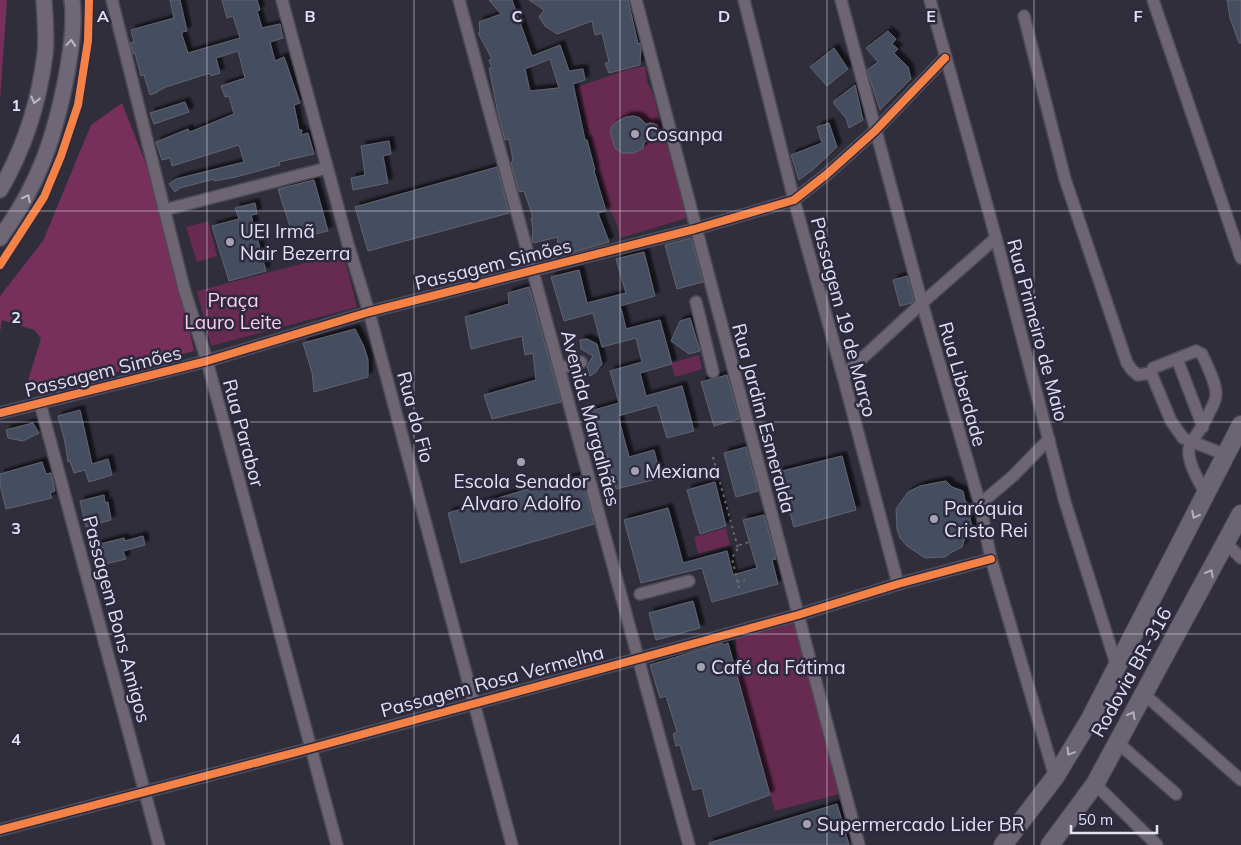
<svg xmlns="http://www.w3.org/2000/svg" width="1241" height="845" font-family="Mulish,sans-serif">
	<style>
		.green { fill: #672a51 }
		.forest { fill: #772f5c }
		.building { fill: #454d61; stroke: #62636e; fill-rule: evenodd; filter: url(#shadow) }
		.lines { fill: none; stroke-linecap: round; stroke-linejoin: round }
		.minor-casing { stroke: #4d4b57; stroke-width: 14 }
		.major-casing { stroke: #4d4b57; stroke-width: 18 }
		.highway-casing { stroke: #4d4b57; stroke-width: 20 }
		.path { stroke: #6d6972; stroke-width: 2; stroke-dasharray: 2.5 4; stroke-linecap: butt }
		.minor { stroke: #6d6571; stroke-width: 11 }
		.major { stroke: #6f6676; stroke-width: 15 }
		.highway { stroke: #6b6472; stroke-width: 18 }
		.cycleway-casing { stroke: #2c2940; stroke-width: 11 }
		.cycleway { stroke: #f48246; stroke-width: 8 }
		.oneway { stroke: #bab6c5 }
		.oneway2 { stroke: #b2afbe }
		.grid { fill: none; stroke: #e2e1f0; stroke-width: 1; stroke-opacity: 0.55 }
		.poi-dot { fill: #a4a2b1; stroke: #2c2940; stroke-width: 2 }
		.labels { text-anchor: middle; dominant-baseline: central; stroke-width: 5; stroke-linejoin: round; paint-order: stroke }
		.poi-label { font-size: 19px; fill: #e2e1f0; stroke: #2c2940; text-anchor: start }
		.street-label { font-size: 19px; fill: #e2e1f0; stroke: #2c2940 }
		.park-label { font-size: 19px; fill: #fecee7; stroke: #2c2940 }
		.grid-label { font-size: 16px; text-anchor: middle; font-weight: bold; fill: #e2e1f0; stroke: #2c2940; stroke-width: 5; stroke-linejoin: round; paint-order: stroke }
	</style>
	<defs>
		<filter id="shadow"><feDropShadow dx="4.5" dy="-4.5" stdDeviation="1" flood-color="#0009"/></filter>
	</defs>
	<rect width="100%" height="100%" fill="#302e3b"/>
	<g class="green">
		<polygon points="645,66 647,81 655,99 661,129 691,217 620,238 617,224 607,203 577,87 626,70"/>
		<polygon points="208,221 217,256 197,262 186,227"/>
		<polygon points="343,253 357,307 211,346 197,291"/>
		<polygon points="699,355 702,369 675,377 671,363"/>
		<polygon points="726,528 730,545 698,554 694,537"/>
		<polygon points="794,621 839,794 775,811 737,677 736,637"/>
	</g>
	<g class="forest">
		<polygon points="0,0 7,0 0,100"/>
		<polygon points="122,103 161,202 194,351 41,393 27,384 41,338 34,330 2,320 0,332 0,296 43,241 91,125"/>
	</g>
	<g class="building">
		<polygon points="170,0 180,0 187,31 182,32 182,35 188,53 240,38 233,16 227,18 222,0 257,0 260,10 257,11 262,28 280,24 283,38 270,42 275,61 284,57 300,103 294,105 299,130 302,130 301,135 308,133 314,154 279,162 280,165 236,177 214,181 214,179 180,188 175,192 169,184 176,179 244,162 239,145 172,166 170,158 162,160 156,142 188,129 190,132 234,114 229,96 225,97 221,86 245,78 238,51 216,58 220,73 211,76 210,73 166,87 158,91 158,92 150,95 144,75 141,76 135,53 133,54 130,43 134,42 131,30 174,18"/>
		<path d="M 489,0 L 512,0 L 532,56 L 560,45 L 569,71 L 583,69 L 585,80 L 573,84 L 585,140 L 587,140 L 595,170 L 594,171 L 606,211 L 598,213 L 609,242 L 556,257 L 558,237 L 533,243 L 532,239 L 533,229 L 531,218 L 533,217 L 524,191 L 519,192 L 511,163 L 513,160 L 509,139 L 505,140 L 498,113 L 489,68 L 492,68 L 489,60 L 492,59 L 478,33 L 480,32 L 479,22 L 501,14 ZM 550,59 L 559,88 L 530,91 L 525,69 Z"/>
		<polygon points="529,0 628,0 638,44 640,43 641,47 640,65 609,73 605,63 609,62 602,33 595,35 592,21 557,34 545,26 539,17 544,10"/>
		<polygon points="1227,0 1241,0 1241,43 1239,43 1230,18"/>
		<polygon points="888,31 896,39 892,44 898,49 894,53 908,67 911,79 880,110 867,70 878,62 866,48"/>
		<polygon points="834,48 848,69 827,86 810,67"/>
		<polygon points="855,85 863,120 849,128 846,118 834,104 834,101"/>
		<polygon points="185,102 189,112 154,124 150,113"/>
		<polygon points="634,116 640,118 646,124 651,123 657,125 659,132 658,136 644,142 643,148 634,153 622,153 615,148 610,131 613,125 618,121 626,117"/>
		<polygon points="829,123 837,147 815,168 799,180 791,155 822,143 817,127"/>
		<polygon points="389,141 391,154 383,156 388,183 353,190 351,178 365,175 361,146"/>
		<polygon points="497,167 509,213 368,251 355,207"/>
		<polygon points="314,180 328,231 294,239 278,189"/>
		<polygon points="255,203 257,214 251,215 266,271 229,281 212,226 239,219 235,208"/>
		<polygon points="691,238 703,282 677,289 665,245"/>
		<polygon points="644,252 655,296 620,306 622,312 626,329 660,320 672,364 640,373 646,396 682,386 694,431 667,438 657,405 618,416 629,457 654,450 661,478 616,489 607,454 600,456 587,412 619,403 610,371 642,362 636,338 602,347 593,313 564,321 551,277 579,270 587,303 626,293 616,259"/>
		<polygon points="907,276 914,301 911,303 900,306 893,280"/>
		<polygon points="529,287 561,402 492,419 484,395 536,380 533,353 525,355 522,336 471,349 465,317 509,304 508,293"/>
		<polygon points="690,318 700,351 689,354 671,341 680,321"/>
		<polygon points="355,329 364,347 368,360 368,377 314,392 312,372 303,343"/>
		<polygon points="587,339 597,344 602,364 596,372 590,376 587,366 593,356 581,349 580,340"/>
		<polygon points="727,375 739,419 714,426 701,382"/>
		<polygon points="80,410 92,464 108,459 112,475 89,482 85,470 74,473 70,461 68,462 65,442 58,416"/>
		<polygon points="33,423 39,433 23,441 8,438 6,430"/>
		<polygon points="746,447 758,491 736,497 724,453"/>
		<polygon points="842,456 856,510 794,527 778,472"/>
		<polygon points="42,462 46,474 51,473 55,491 50,493 52,498 6,509 0,485 0,474"/>
		<polygon points="581,476 594,524 461,563 448,513 545,484"/>
		<polygon points="946,481 952,487 963,491 965,501 973,507 970,519 973,530 965,538 962,547 952,552 945,557 925,558 907,546 900,538 897,529 896,509 908,492 920,486"/>
		<polygon points="715,482 726,526 700,534 687,490"/>
		<polygon points="104,495 105,503 108,502 111,520 86,527 80,501"/>
		<polygon points="668,508 683,563 727,551 733,575 757,568 743,520 764,515 776,559 772,560 778,584 712,602 702,568 641,583 624,520"/>
		<polygon points="143,536 145,545 123,551 126,559 101,565 96,545 124,538 125,541"/>
		<polygon points="693,601 700,628 656,640 649,613"/>
		<polygon points="722,643 723,645 728,643 770,795 709,817 702,788 693,790 680,745 676,746 673,734 677,732 666,696 660,698 650,665"/>
		<polygon points="837,804 849,845 709,845 709,843"/>
	</g>
	<g class="lines">
		<defs>
			<g id="minor">
				<polyline points="112,0 185,292 207,361 337,845"/>
				<polyline points="282,0 348,244 369,312 512,845"/>
				<polyline points="459,0 689,845"/>
				<polyline points="636,0 859,845"/>
				<polyline points="744,0 794,200 843,376 898,584"/>
				<polyline points="841,0 922,303 980,504 991,559 1055,777"/>
				<polyline points="930,0 996,238 1065,502 1117,667"/>
				<polyline points="1153,0 1241,258"/>
				<path d="M 1024,16 L 1065,179 L 1127,363 L 1132,370 L 1138,375 L 1151,373 L 1153,368 L 1196,351 L 1202,354 C 1207,366 1216,382 1216,394 C 1216,401 1212,407 1209,413 C 1204,425 1198,432 1191,443 C 1183,455 1199,483 1206,493"/>
				<polyline points="164,210 327,168"/>
				<polyline points="696,302 713,372"/>
				<polyline points="1177,359 1203,427"/>
				<polyline points="560,368 581,362"/>
				<polyline points="1151,373 1171,421 1183,438 1226,455"/>
				<polyline points="843,376 922,303 996,238"/>
				<polyline points="40,403 159,845"/>
				<polyline points="0,413 207,361 369,312 695,229 794,200 827,174 875,131 945,58"/>
				<polyline points="980,504 1013,476 1049,439"/>
				<polyline points="1226,543 1241,558"/>
				<polyline points="640,594 689,581"/>
				<polyline points="1144,694 1241,780"/>
				<polyline points="1117,742 1176,794"/>
				<polyline points="1095,784 1157,845"/>
				<polyline points="0,830 312,748 798,615 898,584 991,559"/>
			</g>
			<g id="major">
				<path d="M 0,190 C 24,149 39,102 45,54 C 47,37 45,18 44,0"/>
				<path d="M 0,238 C 39,185 55,137 67,73 C 71,49 75,24 72,0"/>
			</g>
			<g id="highway">
				<polyline points="1003,845 1055,777 1089,721 1241,425"/>
				<polyline points="1050,845 1095,784 1241,514"/>
			</g>
		</defs>
		<use href="#minor" class="minor-casing"/>
		<use href="#major" class="major-casing"/>
		<use href="#highway" class="highway-casing"/>
		<g class="path">
			<polyline points="713,457 738,548"/>
			<polyline points="737,582 745,580"/>
			<polyline points="739,588 732,558 740,545 749,542"/>
		</g>
		<use href="#minor" class="minor"/>
		<use href="#major" class="major"/>
		<use href="#highway" class="highway"/>
		<defs>
			<g id="cycleway">
				<polyline points="0,265 44,197 61,156 78,105 88,41 89,0"/>
				<polyline points="0,413 207,361 369,312 695,229 794,200 827,174 875,131 945,58"/>
				<polyline points="0,830 312,748 798,615 898,584 991,559"/>
			</g>
		</defs>
		<use href="#cycleway" class="cycleway-casing"/>
		<use href="#cycleway" class="cycleway"/>
	</g>
	<defs><path id="oneway-chevron" d="M-2-3.5L2.5 0L-2 3.5" fill="none" stroke-width="1.6" stroke-linecap="round" stroke-linejoin="round" transform="scale(1.25)"/></defs>
	<g class="oneway">
		<use href="#oneway-chevron" transform="translate(71 43) rotate(-85)"/>
		<use href="#oneway-chevron" transform="translate(35 100) rotate(104)"/>
		<use href="#oneway-chevron" transform="translate(27 198) rotate(-63)"/>
	</g>
	<g class="oneway2">
		<use href="#oneway-chevron" transform="translate(1195 515) rotate(117)"/>
		<use href="#oneway-chevron" transform="translate(1210 573) rotate(-62)"/>
		<use href="#oneway-chevron" transform="translate(1132 715) rotate(-60)"/>
		<use href="#oneway-chevron" transform="translate(1070 752) rotate(121)"/>
	</g>
	<path class="grid" d="M 207,0 L 207,845M 414,0 L 414,845M 620,0 L 620,845M 827,0 L 827,845M 1034,0 L 1034,845M 0,211 L 1241,211M 0,422 L 1241,422M 0,634 L 1241,634"/>
	<g class="poi-dot">
		<circle cx="635" cy="134" r="5"/>
		<circle cx="230" cy="242" r="5"/>
		<circle cx="521" cy="462" r="5"/>
		<circle cx="635" cy="471" r="5"/>
		<circle cx="934" cy="519" r="5"/>
		<circle cx="701" cy="667" r="5"/>
		<circle cx="807" cy="824" r="5"/>
	</g>
	<g class="labels">
		<g class="poi-label">
			<text x="645" y="134">Cosanpa</text>
			<text x="240" y="231">UEI Irmã<tspan x="240" dy="22">Nair Bezerra</tspan></text>
			<text x="645" y="471">Mexiana</text>
			<text x="521" y="481" text-anchor="middle">Escola Senador<tspan x="521" dy="22">Alvaro Adolfo</tspan></text>
			<text x="944" y="508">Paróquia<tspan x="944" dy="22">Cristo Rei</tspan></text>
			<text x="711" y="667">Café da Fátima</text>
			<text x="817" y="824">Supermercado Lider BR</text>
		</g>
		<g class="street-label">
			<text transform="translate(493 264) rotate(-14)">Passagem Simões</text>
			<text transform="translate(844 317) rotate(75)">Passagem 19 de Março</text>
			<text transform="translate(1038 330) rotate(75)">Rua Primeiro de Maio</text>
			<text transform="translate(103 371) rotate(-14)">Passagem Simões</text>
			<text transform="translate(963 384) rotate(74)">Rua Liberdade</text>
			<text transform="translate(416 417) rotate(75)">Rua do Fio</text>
			<text transform="translate(591 418) rotate(75)">Avenida Margalhães</text>
			<text transform="translate(764 418) rotate(75)">Rua Jardim Esmeralda</text>
			<text transform="translate(244 433) rotate(75)">Rua Parabor</text>
			<text transform="translate(117 619) rotate(75)">Passagem Bons Amigos</text>
			<text transform="translate(1131 672) rotate(-61)">Rodovia BR-316</text>
			<text transform="translate(492 681) rotate(-15)">Passagem Rosa Vermelha</text>
		</g>
		<g class="park-label">
			<text x="233" y="300">Praça<tspan x="233" dy="22">Lauro Leite</tspan></text>
		</g>
	</g>
	<g class="grid-label">
		<text x="103" y="22">A</text>
		<text x="310" y="22">B</text>
		<text x="517" y="22">C</text>
		<text x="724" y="22">D</text>
		<text x="931" y="22">E</text>
		<text x="1138" y="22">F</text>
		<text x="16" y="111">1</text>
		<text x="16" y="323">2</text>
		<text x="16" y="534">3</text>
		<text x="16" y="745">4</text>
	</g>
	<path d="M1071 825v8h86v-8" fill="none" stroke="#e2e1f0" stroke-width="2.5"/>
	<text x="1078" y="825" font-size="15" fill="#e2e1f0" stroke="#2c2940" stroke-width="4" paint-order="stroke">50 m</text>
</svg>
